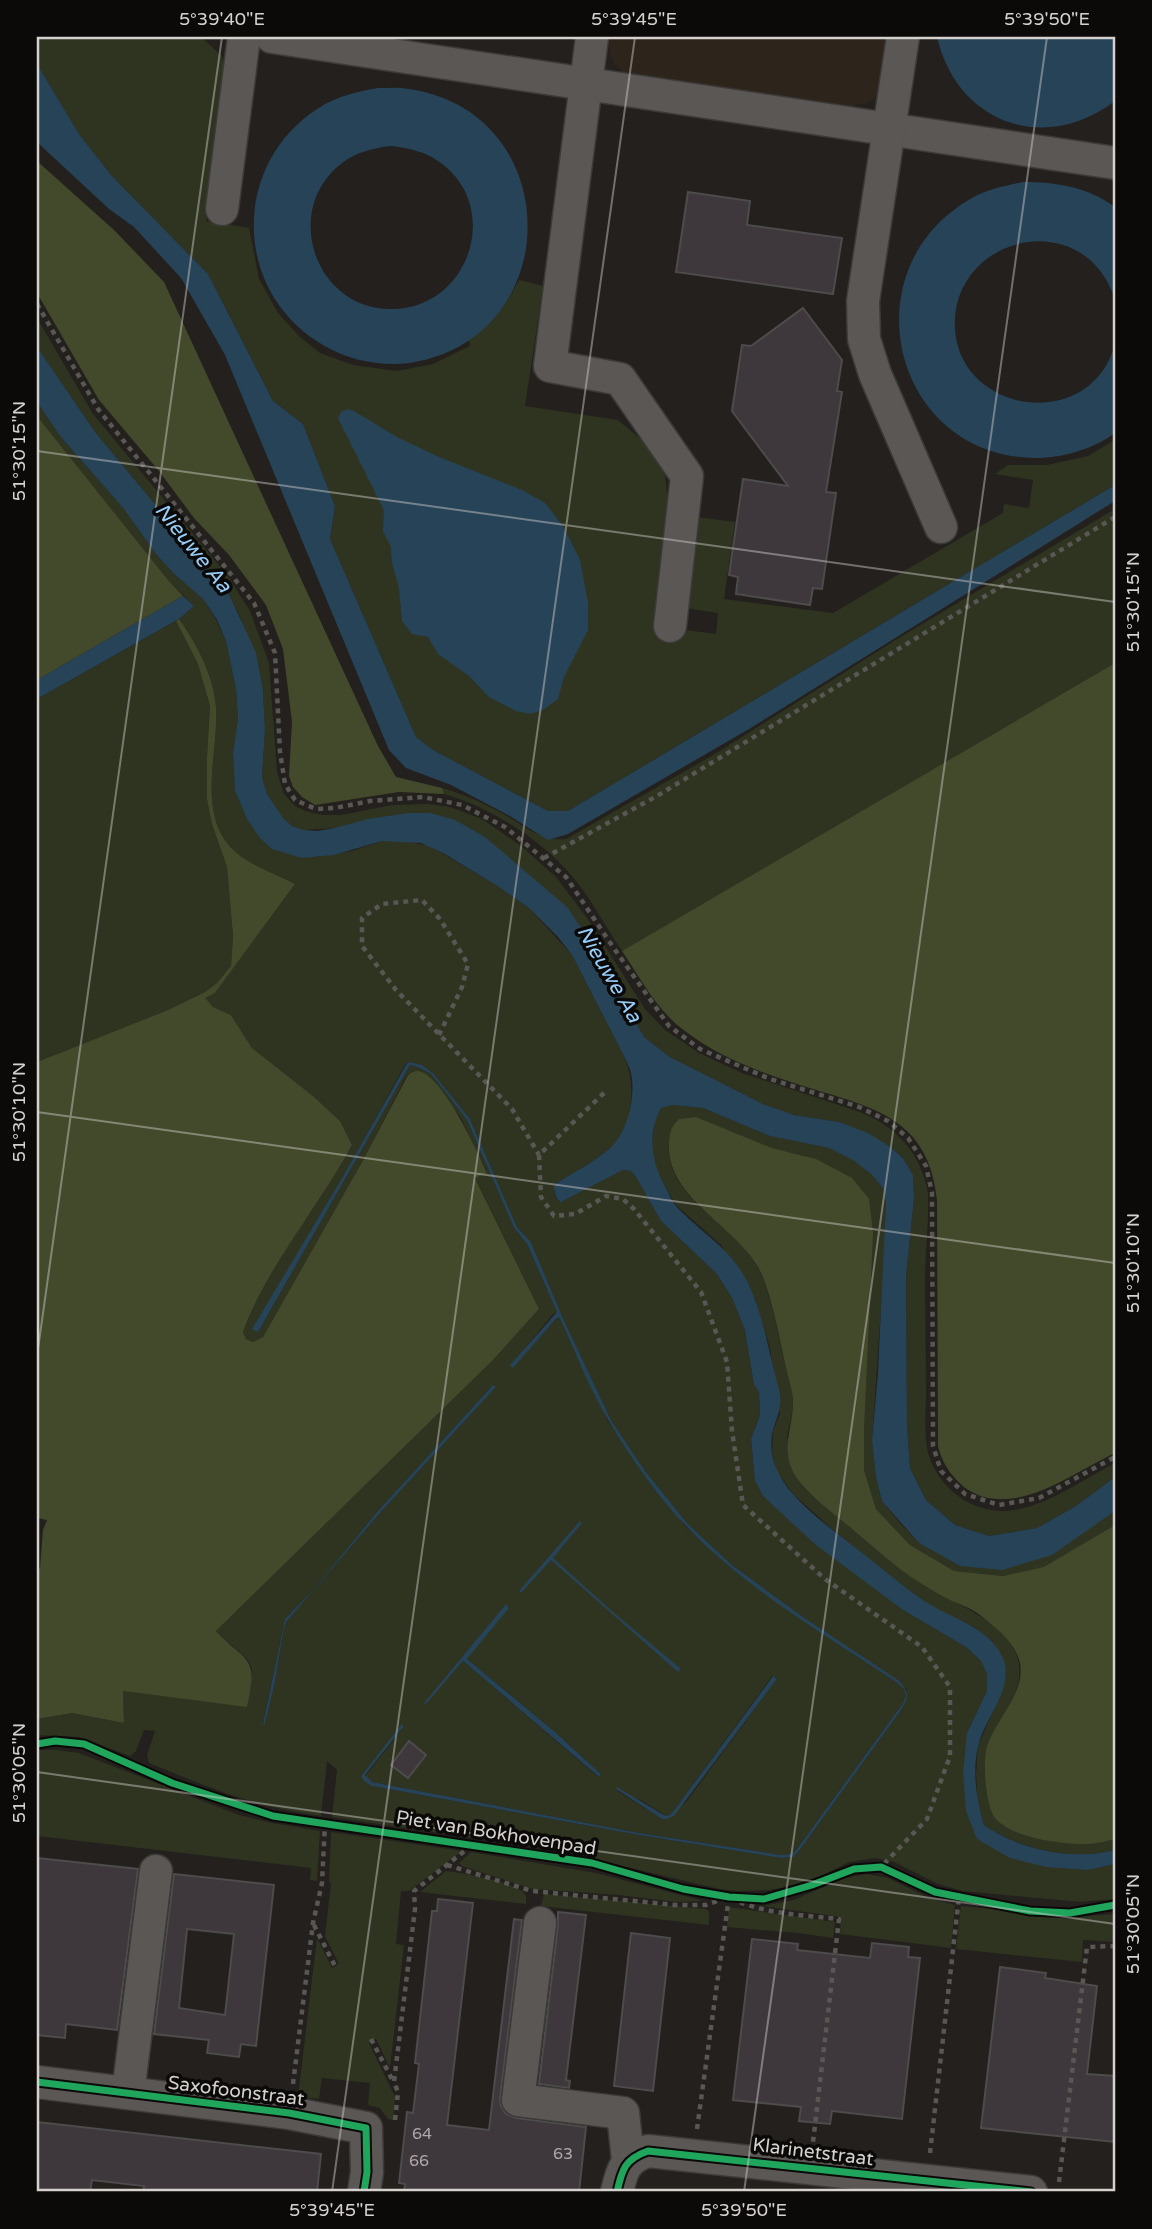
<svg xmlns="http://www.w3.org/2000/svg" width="1152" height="2229" font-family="'Varela Round',sans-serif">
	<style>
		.built { fill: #2d241c }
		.green { fill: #2f3420; fill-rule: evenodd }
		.forest { fill: #434a2b }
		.water { fill: #274358; fill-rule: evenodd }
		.building { fill: #3e373c; stroke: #4d4b4b; stroke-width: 2; fill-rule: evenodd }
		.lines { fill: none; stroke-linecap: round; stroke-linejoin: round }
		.minor-casing { stroke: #3c3a38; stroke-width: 35 }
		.path { stroke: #595754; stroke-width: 4.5; stroke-dasharray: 5 5; stroke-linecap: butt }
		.minor { stroke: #5a5755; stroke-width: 32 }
		.cycleway-casing { stroke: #0c0a08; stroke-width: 11 }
		.cycleway { stroke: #20a55d; stroke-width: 7 }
		.ticks { fill: none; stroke: #d4d1ce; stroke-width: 2; stroke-opacity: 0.45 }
		.labels { text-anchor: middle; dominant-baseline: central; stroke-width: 7; stroke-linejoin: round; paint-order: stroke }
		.number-label { font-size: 16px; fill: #aeaaaa }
		.street-label { font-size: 19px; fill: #d4d1ce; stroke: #0c0a08 }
		.water-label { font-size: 21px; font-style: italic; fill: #96cdfa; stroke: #0c0a08 }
		.neatline { fill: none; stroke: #d4d1ce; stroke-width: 2.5 }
		.ticks-label { font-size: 18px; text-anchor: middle; fill: #d4d1ce }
	</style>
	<rect width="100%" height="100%" fill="#23201d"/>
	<polygon class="built" points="609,37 892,37 883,87 876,96 868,103 847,107 633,78 623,73 615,64 610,54"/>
	<g class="green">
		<path d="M 37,37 L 194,37 L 202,38 L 222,56 L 227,82 L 206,221 L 249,228 L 259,279 L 278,313 L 299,336 L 320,353 L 353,365 L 397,371 L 433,364 L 470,346 L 469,340 C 491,324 506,305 519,280 L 543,286 L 525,406 L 618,420 L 663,458 L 670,519 L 655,626 L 716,634 L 718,613 L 685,608 L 697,517 L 735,522 L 724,599 L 833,613 L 1003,513 L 1004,504 L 1029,508 L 1033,480 L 995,474 L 1008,465 L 1047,465 L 1088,456 L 1115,440 L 1115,485 L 568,811 L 548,811 L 433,750 L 416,737 L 330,539 L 335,506 L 303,424 L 273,401 L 208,274 L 112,176 L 79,134 L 37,64 Z"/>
		<path d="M 37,318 L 93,414 L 227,575 L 250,611 L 269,663 L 277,772 L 284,794 L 295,806 L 305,811 L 322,815 L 341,815 L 392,805 L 428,804 L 450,807 L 482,819 L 520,845 L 556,877 L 587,918 L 645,1009 L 665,1030 L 699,1053 L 742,1073 L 857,1111 C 895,1125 921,1152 928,1193 C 929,1219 926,1246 925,1273 C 925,1312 926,1351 926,1390 C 926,1412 923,1439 930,1459 C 943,1493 978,1516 1014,1510 C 1051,1504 1083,1479 1115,1463 L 1115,1477 L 1076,1506 L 1037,1528 L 989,1536 L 955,1525 L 926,1500 L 910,1468 L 907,1424 L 906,1276 L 914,1199 L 913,1175 L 903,1158 L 889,1146 L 839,1122 L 794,1115 L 763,1104 L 670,1057 L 644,1037 L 593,945 L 523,872 L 485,837 L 335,828 L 304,830 L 292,826 L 282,818 L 267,794 L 262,777 L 265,730 L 263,691 L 241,619 L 228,592 L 95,432 L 40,352 L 37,347 Z"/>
		<path d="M 37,402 L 60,436 L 123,508 L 156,554 L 173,573 L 204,600 L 216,620 L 226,641 L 236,689 L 238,719 L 233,753 L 235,791 L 247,819 L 317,857 L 352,851 L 382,841 L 404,841 L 430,846 L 499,887 L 529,908 L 572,955 L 625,1058 C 636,1086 634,1128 609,1149 C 593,1163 572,1173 554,1185 C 554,1191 554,1199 561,1202 L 623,1170 L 631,1171 L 636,1177 L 661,1221 L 717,1274 L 732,1298 L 745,1330 L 754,1385 L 759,1392 L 760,1415 L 751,1439 L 755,1481 L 763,1496 L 903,1610 L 966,1647 L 981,1661 L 987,1674 L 987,1691 L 967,1733 L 977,1839 L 1088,1870 L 1115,1864 L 1115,1899 L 1081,1902 L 963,1891 L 938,1884 L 894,1862 L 875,1858 L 849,1862 L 821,1876 L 787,1887 L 770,1890 L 736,1891 L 719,1889 L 560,1851 L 332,1817 L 337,1770 L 327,1761 L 321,1816 C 260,1809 205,1786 149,1763 L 147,1755 L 155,1731 L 144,1730 L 136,1751 L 130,1756 L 79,1737 L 37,1735 L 37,1719 L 72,1713 L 124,1723 L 123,1691 L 247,1706 L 252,1668 L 247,1659 L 216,1631 L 493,1360 L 539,1309 L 475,1177 L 487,1172 L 461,1118 L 443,1093 L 414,1071 L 407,1075 L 362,1162 L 263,1337 L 253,1342 L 246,1339 L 243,1332 C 267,1266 319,1207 352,1145 L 340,1121 L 313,1096 L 252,1048 L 231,1015 L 213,1007 L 204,998 L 215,993 L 295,884 C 279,876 251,865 238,854 C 194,819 219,754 216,707 C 214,675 197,644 179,619 L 194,606 L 168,580 L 37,416 ZM 410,1062 L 422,1065 L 433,1073 L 470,1119 L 517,1227 L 531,1242 L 562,1316 L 611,1420 L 645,1471 L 687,1523 L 732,1565 L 806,1619 L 907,1689 L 905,1704 L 899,1713 L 799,1851 L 793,1857 L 781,1858 L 639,1835 L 372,1786 L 361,1775 L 404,1727 L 365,1776 L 372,1782 L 639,1833 L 781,1855 L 791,1854 L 797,1849 L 903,1703 L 906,1696 L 904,1689 L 896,1682 L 804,1621 L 730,1567 L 685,1526 L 608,1421 L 559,1317 L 511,1365 L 553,1314 L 557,1312 L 527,1244 L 514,1228 L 467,1120 L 431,1074 L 420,1068 L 410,1065 L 258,1332 L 406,1063 ZM 492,1386 L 495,1388 L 379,1514 L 287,1621 L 284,1628 L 274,1687 L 265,1724 L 263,1723 L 285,1619 L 313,1590 L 377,1512 ZM 506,1604 L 467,1659 L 555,1732 L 601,1774 L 598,1777 L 463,1661 L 424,1704 ZM 772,1676 L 777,1679 L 686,1802 L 667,1819 L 662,1819 L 616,1790 L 642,1801 L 667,1816 L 672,1813 Z"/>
		<path d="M 1115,509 L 1115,663 L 622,951 C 605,926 591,898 571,875 C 542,840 488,806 444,794 L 442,788 C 463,794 481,802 500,812 C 521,823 540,842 566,839 L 715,754 L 902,636 Z"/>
		<polygon points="176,621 198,664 210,706 207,757 207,799 212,824 227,867 233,936 231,966 217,983 205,992 168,1010 37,1062 37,699"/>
		<path d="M 672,1105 L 703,1108 L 770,1136 L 829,1148 L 854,1160 L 871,1174 L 883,1188 L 886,1202 L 885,1250 L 872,1440 L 876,1478 L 882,1501 L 900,1523 L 919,1543 L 960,1566 L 1099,1521 L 1115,1511 L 1115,1525 L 1044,1568 L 1003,1576 L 954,1571 L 910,1545 L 876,1509 L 864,1470 L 864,1428 L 816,1159 L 772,1148 L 696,1117 L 679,1119 C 663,1136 667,1164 680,1183 C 701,1215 737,1233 757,1266 C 770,1287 780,1343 786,1369 C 788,1379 793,1391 793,1401 C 793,1413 789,1426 787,1438 L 949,1599 C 979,1614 1025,1638 1019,1678 C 1018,1690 1010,1703 1005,1713 C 999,1725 988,1739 986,1752 C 982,1779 991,1801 1002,1825 C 1044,1842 1070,1848 1115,1839 L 1115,1850 C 1072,1861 1021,1850 984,1825 L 978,1806 L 976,1774 L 978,1746 L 1002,1690 L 1006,1675 L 993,1642 L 974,1627 L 935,1608 L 904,1587 L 830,1527 L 794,1495 L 777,1472 L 772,1452 L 773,1431 L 780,1414 L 770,1348 L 755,1299 L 721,1245 L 676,1205 L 660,1178 L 652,1158 L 652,1141 L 655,1120 L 661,1108 Z"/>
		<polygon points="37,1750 56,1750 79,1753 239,1815 272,1823 320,1831 317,1881 310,1880 311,1868 37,1836"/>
		<polygon points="331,1832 462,1851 409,1891 401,1891 396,1944 404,1945 390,2068 376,2039 369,2043 395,2097 393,2120 388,2119 380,2108 368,2105 370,2083 322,2078 319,2099 298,2097 317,1938 332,1968 339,1964 325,1936 331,1883 329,1882"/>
		<polygon points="471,1852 596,1873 704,1901 676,1902 619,1895 533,1889 462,1866 459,1863"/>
		<path d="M 446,1871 C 462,1873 514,1882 524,1893 C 527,1896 526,1900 526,1904 L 420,1892 Z"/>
		<polygon points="867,1874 888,1878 929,1898 955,1905 951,1948 840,1934 841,1917 762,1906 794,1900 844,1878"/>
		<polygon points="544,1894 706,1909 709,1912 709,1925 541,1906"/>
		<polygon points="961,1906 1076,1917 1115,1914 1115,1942 1083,1940 1082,1962 956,1949"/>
		<polygon points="729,1907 835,1922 833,1938 798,1933 727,1927"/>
	</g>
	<g class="forest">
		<polygon points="37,161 114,230 164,282 378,746 396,777 442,788 444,794 399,792 315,805 302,797 293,787 289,776 292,722 283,649 266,605 229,555 194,518 159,471 99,400 37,293"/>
		<polygon points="37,416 168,580 183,596 37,680"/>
		<path d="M 179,619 C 197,644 214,676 216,707 C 219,754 194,819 238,854 C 251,865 279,876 295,884 L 215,993 L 205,998 L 213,1007 L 231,1015 L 252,1048 L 313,1096 L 340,1121 L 352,1145 C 319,1207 267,1266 243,1332 L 246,1339 L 253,1342 L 263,1337 L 362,1162 L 408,1075 C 411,1073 413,1071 417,1071 C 441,1072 478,1152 487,1173 L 475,1178 L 539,1309 L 493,1360 L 216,1631 C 249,1665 258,1655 247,1707 L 123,1691 L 124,1723 L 72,1713 L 37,1719 L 37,1572 L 40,1568 L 43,1530 L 47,1520 L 37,1518 L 37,1062 L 168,1010 L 205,992 L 217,983 L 231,966 L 233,936 L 227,867 L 212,824 L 207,799 L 207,757 L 210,706 L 198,664 L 176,621 Z"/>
		<path d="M 1115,663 L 1115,1453 C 1072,1473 1011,1522 964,1487 C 951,1476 942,1463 938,1446 L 937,1200 C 928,1110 861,1106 791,1082 C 754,1070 716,1055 685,1031 C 657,1011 641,979 622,951 Z"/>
		<path d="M 696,1117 L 772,1148 L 816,1159 L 852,1178 L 869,1199 L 873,1233 L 864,1428 L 864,1470 L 876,1509 L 910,1545 L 954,1571 L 1003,1576 L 1044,1567 L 1115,1525 L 1115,1839 C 1107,1841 1098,1843 1089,1844 C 1065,1845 1011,1838 995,1818 C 986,1807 983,1765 986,1751 C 992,1723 1026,1694 1020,1663 C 1015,1642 996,1628 980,1615 C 972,1609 962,1605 952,1601 C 938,1594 924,1585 911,1577 C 890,1562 870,1544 850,1527 C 832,1513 813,1498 799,1481 C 777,1453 794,1428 793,1399 C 792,1389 788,1378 786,1368 C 780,1341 771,1290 758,1267 C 734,1225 664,1196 669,1141 C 670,1130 672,1126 679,1119 Z"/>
	</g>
	<g class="water">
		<path d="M 937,37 L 1115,37 L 1115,101 C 1044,155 957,123 937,37 Z"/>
		<polygon points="37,64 79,134 112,176 208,274 273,401 303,424 335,506 330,539 416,737 433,750 548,811 568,811 1115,485 1115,501 749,729 568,834 548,840 508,815 451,785 406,768 389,750 225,355 181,278 134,227 109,209 37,142"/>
		<path d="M 378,88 C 388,88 399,87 409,89 C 567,112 567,339 410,363 C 381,367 348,360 323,345 C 229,290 231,156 327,103 C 343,95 360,91 378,88 ZM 391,146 C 409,148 427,152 441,163 C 503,209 468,309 392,309 C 315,310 281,210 342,163 C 356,152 374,148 391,146 Z"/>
		<path d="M 1023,182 C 1056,182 1088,187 1115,207 L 1115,299 C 1109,282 1100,267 1085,256 C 1034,220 959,254 955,318 C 949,413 1090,437 1115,344 L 1115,433 C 1093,449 1063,458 1036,458 C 892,457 847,268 972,198 C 988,189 1005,186 1023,182 Z"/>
		<path d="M 37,347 L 95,432 L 228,592 L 256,653 L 263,691 L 265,730 L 262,777 L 267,794 L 283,818 L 292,826 L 304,830 L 317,831 L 335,828 L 368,819 L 408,813 L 430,813 L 455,820 L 485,837 L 567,907 L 593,945 L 644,1037 L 670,1057 L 763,1104 L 794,1115 L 839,1122 L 868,1133 L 889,1146 L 903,1158 L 913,1175 L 914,1199 L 906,1276 L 907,1424 L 910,1468 L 926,1500 L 955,1525 L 989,1536 L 1037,1528 L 1076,1506 L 1115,1477 L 1115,1511 L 1052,1555 L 1002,1570 L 960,1566 L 919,1543 L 882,1501 L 876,1478 L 872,1440 L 878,1373 L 886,1202 L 883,1188 L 871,1174 L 853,1160 L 829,1148 L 770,1136 L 703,1108 L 672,1105 L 661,1108 C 647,1135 651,1162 666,1188 C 669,1194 672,1201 676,1206 C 701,1233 731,1248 748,1283 C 762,1312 767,1343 775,1374 C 776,1381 779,1387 780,1394 C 782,1408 777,1417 773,1430 C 767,1454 777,1475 792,1493 C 809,1513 832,1529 852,1545 C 876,1563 898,1583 923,1600 C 949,1618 989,1626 1003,1658 C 1015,1689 984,1718 978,1747 C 972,1772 977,1802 984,1825 C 1020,1850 1072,1861 1115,1850 L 1115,1864 L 1088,1870 L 1046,1867 L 1010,1858 L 977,1839 L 966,1811 L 963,1773 L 967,1733 L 987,1691 L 987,1674 L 981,1661 L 966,1647 L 903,1610 L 816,1545 L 763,1496 L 755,1481 L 751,1439 L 760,1415 L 759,1392 L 754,1385 L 745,1330 L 732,1298 L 717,1274 L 661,1221 L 636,1177 L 631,1171 L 623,1170 L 561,1202 C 555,1199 554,1191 554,1185 C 572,1173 593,1163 609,1149 C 628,1133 636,1096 631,1073 C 630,1068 627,1063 625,1058 L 572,955 L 558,937 L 529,908 L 499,887 L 443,853 L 421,843 L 382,841 L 334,855 L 302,858 L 272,849 L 260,838 L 247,819 L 235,791 L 233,753 L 238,719 L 236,689 L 226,641 L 217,620 L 204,600 L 173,573 L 156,554 L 123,508 L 60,436 L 37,402 Z"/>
		<polygon points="348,409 354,411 397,437 439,457 522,490 545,503 563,526 580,560 588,602 588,630 564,677 558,699 543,710 530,714 516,711 489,697 469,676 438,654 428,637 412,634 402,621 399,588 392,563 391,547 383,531 384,510 338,418 341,412"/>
		<polygon points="183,596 194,606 179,619 37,699 37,680"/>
		<path d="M 410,1062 L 422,1065 L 433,1073 L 470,1119 L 517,1227 L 531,1242 L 562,1316 L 611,1420 L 645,1471 L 687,1523 L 732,1565 L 806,1619 L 898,1680 C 911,1693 909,1698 899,1713 L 799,1851 L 793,1857 L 781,1858 L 639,1835 L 372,1786 L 364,1781 L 361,1776 L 402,1724 L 404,1726 L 365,1775 L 372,1782 L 639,1833 L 781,1855 L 791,1854 L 797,1849 L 903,1703 L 906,1696 L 904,1689 L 896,1682 C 824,1634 746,1589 686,1526 C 658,1497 631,1458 610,1423 C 590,1391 576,1352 559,1317 L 556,1319 L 513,1368 L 510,1365 L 557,1312 L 527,1244 L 514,1228 L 467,1120 L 431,1074 L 420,1068 L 410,1065 L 258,1332 L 252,1329 L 341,1180 L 407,1063 Z"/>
		<polygon points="493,1385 496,1387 379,1514 287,1621 284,1628 274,1687 265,1724 263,1724 285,1619 313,1590 377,1512"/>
		<polygon points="580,1521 582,1523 553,1558 613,1612 681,1669 678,1672 551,1560 521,1593 519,1591"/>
		<polygon points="506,1604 509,1608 467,1659 555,1732 601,1774 599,1777 463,1661 426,1704 424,1703"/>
		<polygon points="773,1676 777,1679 674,1816 667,1819 662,1819 616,1789 617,1787 662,1814 667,1816 672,1813"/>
	</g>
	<g class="building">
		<polygon points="688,192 750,201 747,225 842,238 833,294 676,272"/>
		<polygon points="803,308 842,360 837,391 842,392 826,492 836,493 822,589 813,588 810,605 736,594 738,577 729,575 743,479 788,486 732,411 742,345 751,346"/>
		<polygon points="409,1741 426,1755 408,1778 391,1765"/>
		<polygon points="37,1858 138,1869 117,2030 66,2024 65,2038 37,2035"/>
		<path d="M 174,1874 L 274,1885 L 256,2046 L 241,2044 L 239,2057 L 207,2053 L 209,2040 L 154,2034 ZM 187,1929 L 234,1934 L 225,2015 L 179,2008 Z"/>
		<polygon points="438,1899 473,1903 447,2125 489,2130 514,1919 522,1920 500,2098 501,2106 506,2114 516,2118 586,2127 579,2192 404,2192 405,2184 399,2183 407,2112 413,2113 419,2064 415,2063 432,1911 437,1911"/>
		<polygon points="558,1912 586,1915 566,2080 570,2081 569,2088 539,2084 558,1925"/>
		<polygon points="631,1933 670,1938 653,2091 614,2086"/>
		<polygon points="752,1939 798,1944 797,1950 870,1958 872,1943 909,1947 908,1957 920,1958 902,2119 832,2111 830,2124 799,2121 801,2107 733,2100"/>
		<polygon points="1000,1967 1046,1973 1045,1978 1097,1986 1087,2074 1115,2076 1115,2142 981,2128"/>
		<polygon points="37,2122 321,2154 317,2192 143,2192 144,2186 92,2180 90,2192 37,2192"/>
	</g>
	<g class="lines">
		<defs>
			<g id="minor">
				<polyline points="272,37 1115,163"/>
				<polyline points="592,37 550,366 620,379 687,476 670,626"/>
				<polyline points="903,37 863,301 864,339 875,374 941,527"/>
				<polyline points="222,209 244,37"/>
				<polyline points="540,1923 518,2100 623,2113 628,2160"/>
				<polyline points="37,2082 289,2113 366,2128 367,2172 364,2192"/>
				<polyline points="128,2093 156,1871"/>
				<path d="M 617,2192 C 622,2169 625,2159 648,2151 L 1031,2192"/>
			</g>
		</defs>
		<use href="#minor" class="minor-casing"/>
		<g class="path">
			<polyline points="37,304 98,409 254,603 275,653 280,752 285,784 295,800 316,809 335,808 370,801 423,797 462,805 505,827 566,877 613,947 669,1026 700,1049 770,1079 859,1107 888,1121 908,1138 926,1166 932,1193 933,1446 941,1471 965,1494 999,1505 1039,1498 1115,1457"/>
			<polyline points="544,858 657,796 1115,517"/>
			<polyline points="439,1035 462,987 468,964 440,919 422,900 382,904 362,918 362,946 396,990 512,1109 539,1155"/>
			<polyline points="604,1093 539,1155 541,1197 554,1216 575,1214 606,1196 623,1199 634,1209 701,1292 727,1362 732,1431 743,1505 825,1579 922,1647 950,1687 950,1756 927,1819 881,1867"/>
			<path d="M 447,1865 L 532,1891 L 675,1905 L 706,1905 L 729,1897 C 761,1914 803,1915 839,1919 L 813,2142"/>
			<polyline points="314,1925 336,1968"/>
			<polyline points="371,2039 393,2081"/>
			<polyline points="293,2084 313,1923 322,1883 325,1823"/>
			<polyline points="395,2120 398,2092 394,2082 415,1909 414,1891 472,1845"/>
			<polyline points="697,2129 729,1897"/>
			<polyline points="930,2153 959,1897"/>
			<polyline points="1059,2182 1087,1947 1115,1946"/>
		</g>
		<use href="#minor" class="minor"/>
		<defs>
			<g id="cycleway">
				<polyline points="37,1744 55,1741 84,1744 172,1783 273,1816 592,1863 683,1889 729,1897 764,1899 812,1885 854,1869 881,1867 935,1892 1030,1911 1070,1913 1115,1905"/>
				<polyline points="37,2082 289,2113 366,2128 367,2172 364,2192"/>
				<path d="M 617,2192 C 622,2169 625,2159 648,2151 L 1031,2192"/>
			</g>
		</defs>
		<use href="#cycleway" class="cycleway-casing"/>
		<use href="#cycleway" class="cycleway"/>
	</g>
	<path class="ticks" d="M 37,451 L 1115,602M 37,1112 L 1115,1263M 37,1356 L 222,37M 37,1772 L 1115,1924M 332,2192 L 635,37M 744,2192 L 1047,37"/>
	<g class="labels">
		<g class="number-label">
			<text x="422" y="2134">64</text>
			<text x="563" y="2154">63</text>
			<text x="419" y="2161">66</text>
		</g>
		<g class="street-label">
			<text transform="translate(496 1833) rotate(9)">Piet van Bokhovenpad</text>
			<text transform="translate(236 2091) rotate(7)">Saxofoonstraat</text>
			<text transform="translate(813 2152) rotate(7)">Klarinetstraat</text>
		</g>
		<g class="water-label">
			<text transform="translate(193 548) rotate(51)">Nieuwe Aa</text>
			<text transform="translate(609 974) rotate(60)">Nieuwe Aa</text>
		</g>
	</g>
	<rect width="1152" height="2229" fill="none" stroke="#0c0a08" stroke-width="77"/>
	<rect x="38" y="38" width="1076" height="2152" class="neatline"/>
	<g class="ticks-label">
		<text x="222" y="25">5°39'40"E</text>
		<text x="634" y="25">5°39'45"E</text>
		<text x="1047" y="25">5°39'50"E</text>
		<text transform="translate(19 451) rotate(-90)" y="6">51°30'15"N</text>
		<text transform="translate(1133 602) rotate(-90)" y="6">51°30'15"N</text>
		<text transform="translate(19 1112) rotate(-90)" y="6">51°30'10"N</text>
		<text transform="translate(1133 1263) rotate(-90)" y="6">51°30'10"N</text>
		<text transform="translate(19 1773) rotate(-90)" y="6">51°30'05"N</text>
		<text transform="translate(1133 1924) rotate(-90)" y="6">51°30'05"N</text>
		<text x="332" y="2216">5°39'45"E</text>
		<text x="744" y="2216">5°39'50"E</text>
	</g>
</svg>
